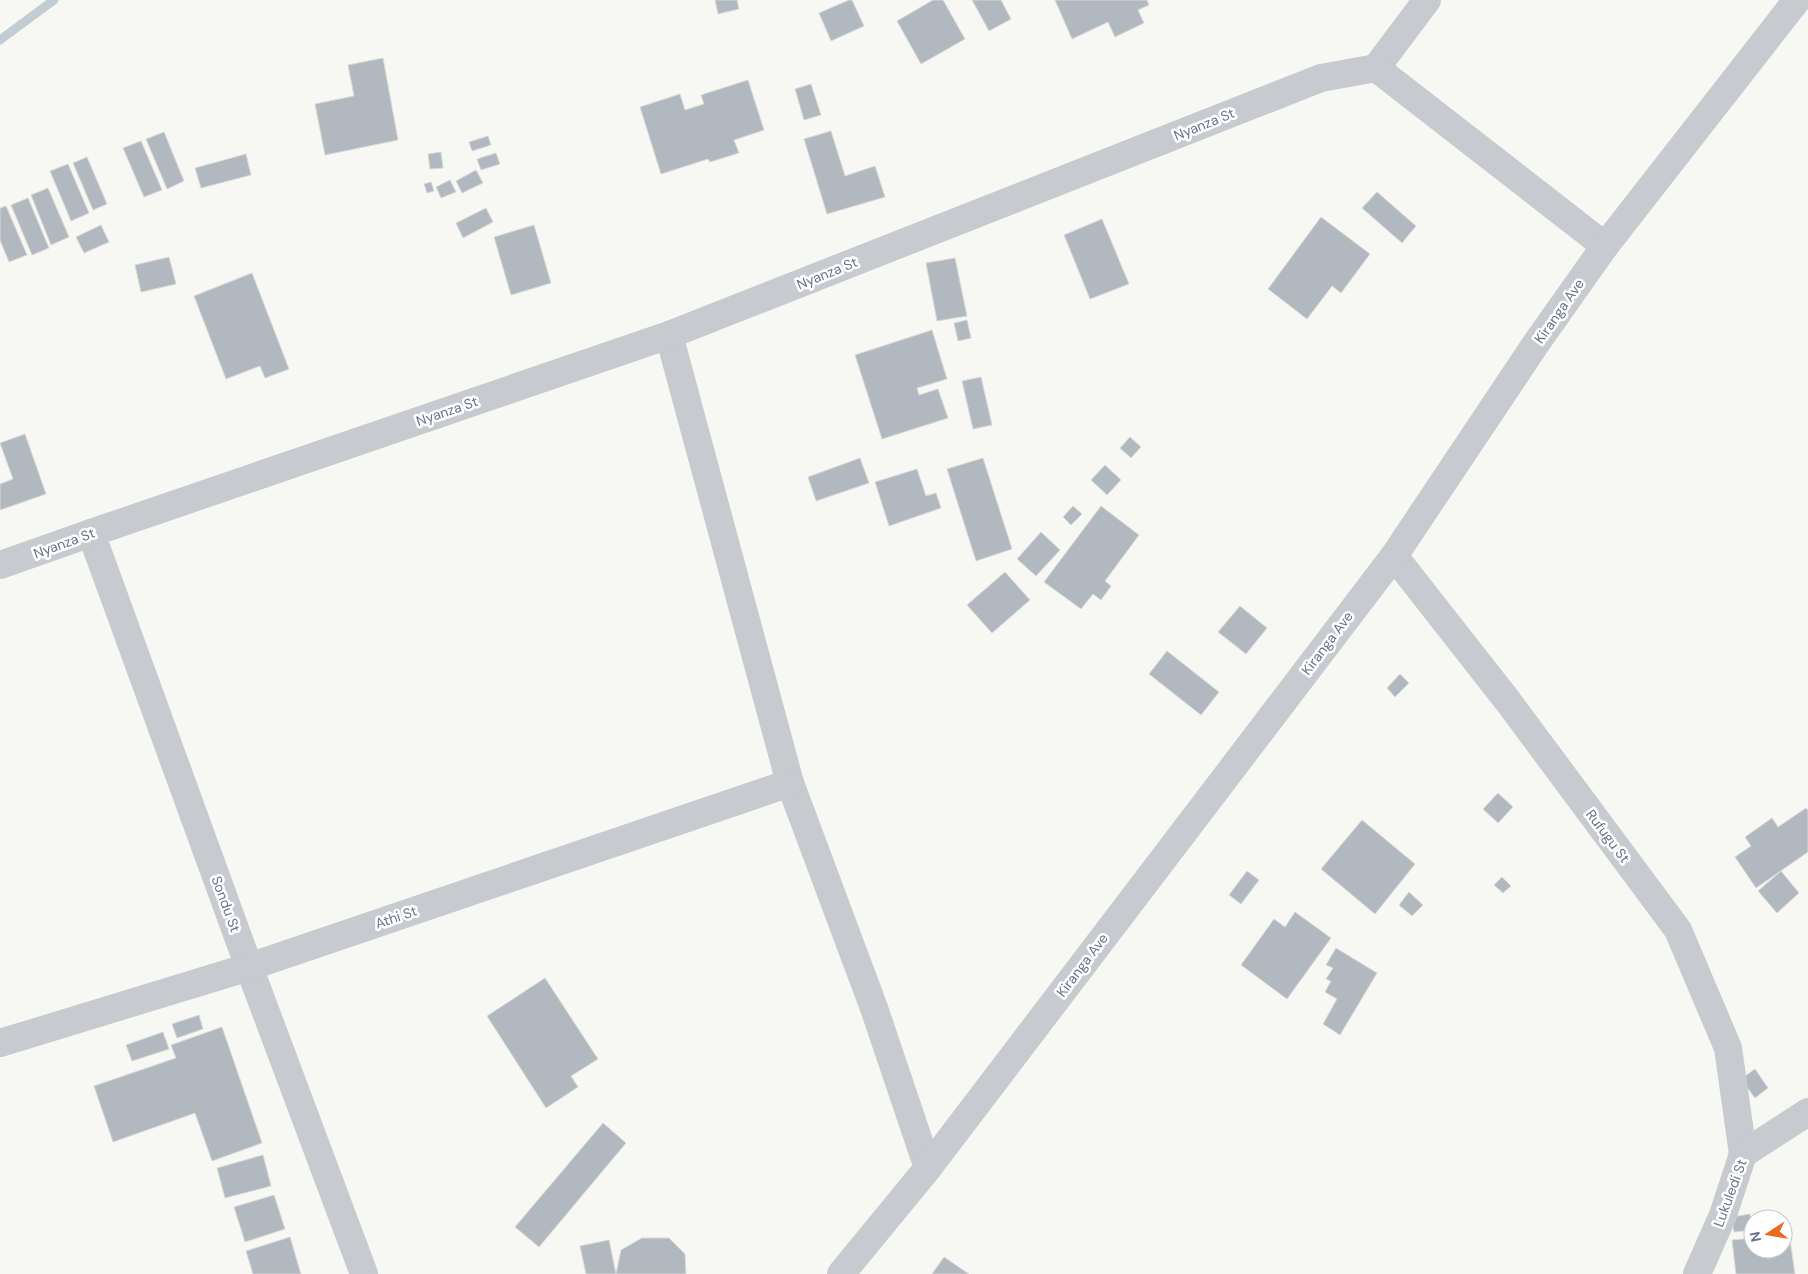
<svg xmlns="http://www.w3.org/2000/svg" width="1808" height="1274" font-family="'DM Sans',sans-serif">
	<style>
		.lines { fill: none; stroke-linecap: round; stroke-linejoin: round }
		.stream { stroke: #c3ccd2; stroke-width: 9 }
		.building { fill: #b2b8bf; stroke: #d9d9d7 }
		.street { stroke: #c7cace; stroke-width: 28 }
		.labels { text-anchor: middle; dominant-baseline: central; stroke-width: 5; stroke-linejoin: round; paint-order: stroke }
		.street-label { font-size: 14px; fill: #657487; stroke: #fff }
	</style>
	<rect width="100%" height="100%" fill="#f7f8f4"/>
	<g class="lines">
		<polyline class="stream" points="0,40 54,0"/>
	</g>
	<g class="building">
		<polygon points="715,0 737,0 739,9 718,14"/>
		<polygon points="849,0 852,0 864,26 831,41 819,13"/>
		<polygon points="933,0 943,0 965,39 921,64 897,21"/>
		<polygon points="972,0 1001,0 1011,19 989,31"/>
		<polygon points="1055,0 1147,0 1149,5 1138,10 1144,23 1115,37 1108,22 1072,39"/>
		<polygon points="383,58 398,140 325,155 315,104 354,96 348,65"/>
		<polygon points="748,80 764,130 734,140 739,153 710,162 708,159 661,174 640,107 680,94 685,110 704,104 701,95"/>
		<polygon points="811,84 821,115 804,120 795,89"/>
		<polygon points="831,131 845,176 875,166 885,197 827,214 804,139"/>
		<polygon points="164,132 184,181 167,189 146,139"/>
		<polygon points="488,136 491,145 472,151 469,142"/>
		<polygon points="141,141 162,190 144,197 123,148"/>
		<polygon points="441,152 443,168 430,169 428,154"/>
		<polygon points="496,153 500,164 481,170 477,159"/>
		<polygon points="246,154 251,175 201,188 195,168"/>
		<polygon points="87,157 107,204 93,210 73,163"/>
		<polygon points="68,164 89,213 71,221 50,171"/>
		<polygon points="476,170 483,183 462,193 456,181"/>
		<polygon points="450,180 456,192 441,198 436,187"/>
		<polygon points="431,182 434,191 427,193 424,184"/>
		<polygon points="48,188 69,237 51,245 31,195"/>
		<polygon points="1377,192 1416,226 1402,243 1362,208"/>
		<polygon points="28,198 49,248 32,255 11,205"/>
		<polygon points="6,206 27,255 9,262 0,240 0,208"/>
		<polygon points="486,208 493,222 463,238 456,223"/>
		<polygon points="1321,217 1370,254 1341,293 1332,286 1307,319 1268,289"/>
		<polygon points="1102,219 1129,284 1090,299 1064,235"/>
		<polygon points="101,225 109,242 84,253 76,237"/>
		<polygon points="534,225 551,283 511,295 494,237"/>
		<polygon points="169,257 176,284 141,292 135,265"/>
		<polygon points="955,258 967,316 937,321 926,263"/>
		<polygon points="252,273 289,369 265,378 260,366 226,379 194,296"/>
		<polygon points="967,320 971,338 958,341 954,323"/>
		<polygon points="932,330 947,379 917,388 919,395 938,389 948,418 882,439 855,355"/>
		<polygon points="981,377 992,425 973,429 962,381"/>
		<polygon points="25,434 46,494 0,510 0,484 13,479 0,443"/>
		<polygon points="1130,437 1141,447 1131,458 1120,448"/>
		<polygon points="860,458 869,483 816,501 808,477"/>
		<polygon points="983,458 1012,549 976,561 947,469"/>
		<polygon points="1105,465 1121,480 1107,495 1091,480"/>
		<polygon points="917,469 926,496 936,493 941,508 889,526 875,482"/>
		<polygon points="1073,506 1082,514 1071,525 1063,517"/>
		<polygon points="1101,506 1139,535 1105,581 1111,586 1101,600 1093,594 1081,609 1044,582"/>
		<polygon points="1041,532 1060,550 1036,576 1017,559"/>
		<polygon points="1005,572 1030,600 992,633 967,605"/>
		<polygon points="1240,606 1267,628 1246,654 1218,632"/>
		<polygon points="1167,651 1219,692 1201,715 1149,674"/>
		<polygon points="1400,674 1409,683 1395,697 1387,688"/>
		<polygon points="1498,793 1513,807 1498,823 1483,809"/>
		<polygon points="1806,808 1808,810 1808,852 1756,888 1735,857 1751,846 1745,837 1772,818 1778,827"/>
		<polygon points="1362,820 1415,864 1375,914 1321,869"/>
		<polygon points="1247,871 1259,880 1241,904 1229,895"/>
		<polygon points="1781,871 1799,893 1777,913 1758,891"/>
		<polygon points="1502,877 1511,886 1503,893 1494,885"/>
		<polygon points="1409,892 1423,905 1412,916 1399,905"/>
		<polygon points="1295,912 1331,938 1287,999 1241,965 1274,919 1285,927"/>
		<polygon points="1336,948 1377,973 1340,1035 1323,1024 1337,999 1325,992 1331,981 1326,979 1333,968 1326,965"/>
		<polygon points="545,978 598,1059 571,1076 578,1087 546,1108 487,1016"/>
		<polygon points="199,1015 203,1029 177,1038 172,1024"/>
		<polygon points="222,1027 262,1143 212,1161 195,1113 113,1142 94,1086 176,1058 171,1045"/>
		<polygon points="163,1032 169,1049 132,1061 126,1045"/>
		<polygon points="1755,1069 1768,1088 1755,1098 1741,1079"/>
		<polygon points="603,1123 626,1143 539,1247 515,1227"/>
		<polygon points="263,1155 271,1186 225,1198 217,1168"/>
		<polygon points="274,1195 285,1229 245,1242 234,1207"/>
		<polygon points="1750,1214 1752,1230 1734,1232 1732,1217"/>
		<polygon points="1789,1233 1795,1274 1736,1274 1732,1240 1753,1238 1753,1249 1783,1249 1783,1234"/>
		<polygon points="290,1237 301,1274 253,1274 246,1251"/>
		<polygon points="642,1238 669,1238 685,1254 686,1274 586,1274 580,1246 609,1240 616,1274 621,1250"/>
		<polygon points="944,1257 969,1274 932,1274"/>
	</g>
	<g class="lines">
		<g class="street">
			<polyline points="1376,68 1427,0"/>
			<polyline points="669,335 790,783 874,1008 928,1168"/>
			<polyline points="91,533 249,967 364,1274"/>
			<polyline points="1394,556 1507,700 1678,930 1728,1048 1743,1154"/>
			<polyline points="0,565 91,533 669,335 1321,78 1376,68 1605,246"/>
			<polyline points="0,1043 249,967 790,783"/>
			<polyline points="841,1274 928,1168 1394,556 1535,345 1605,246 1797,0"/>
			<polyline points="1697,1274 1723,1215 1743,1154 1808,1112"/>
		</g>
	</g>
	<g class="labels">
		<g class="street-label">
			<text transform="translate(1204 124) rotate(-22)">Nyanza St</text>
			<text transform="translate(827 273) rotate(-22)">Nyanza St</text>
			<text transform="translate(1559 311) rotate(-55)">Kiranga Ave</text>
			<text transform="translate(447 411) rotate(-19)">Nyanza St</text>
			<text transform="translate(64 543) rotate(-20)">Nyanza St</text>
			<text transform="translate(1327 643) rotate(-53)">Kiranga Ave</text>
			<text transform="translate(1608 836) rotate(53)">Rufugu St</text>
			<text transform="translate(226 904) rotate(70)">Sondu St</text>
			<text transform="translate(396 917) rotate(-19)">Athi St</text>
			<text transform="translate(1082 965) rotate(-53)">Kiranga Ave</text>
			<text transform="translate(1730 1193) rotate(-70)">Lukuledi St</text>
		</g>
	</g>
	<g transform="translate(1768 1234) rotate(258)"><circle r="24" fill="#ffffff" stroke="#c1c7cf"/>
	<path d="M0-4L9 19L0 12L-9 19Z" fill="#ed691f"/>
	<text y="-8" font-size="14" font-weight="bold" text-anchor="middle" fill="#657487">N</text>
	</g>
</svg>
